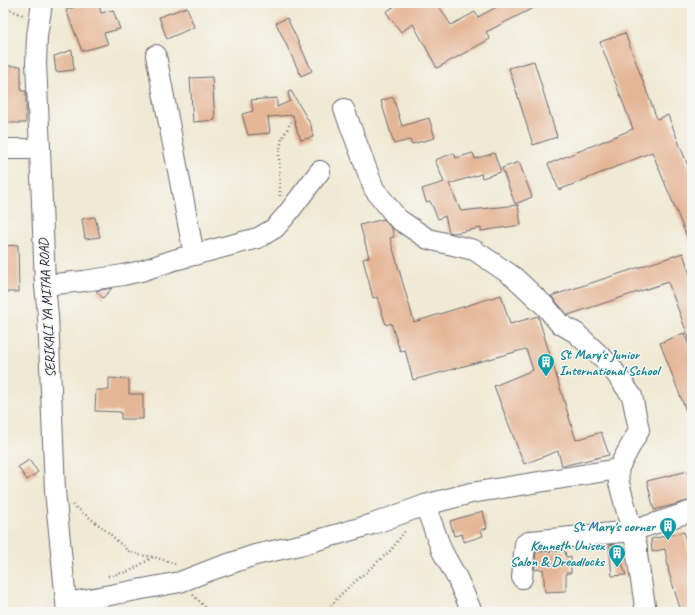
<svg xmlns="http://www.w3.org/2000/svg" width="695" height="615" font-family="Caveat,sans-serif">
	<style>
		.building { fill: #e5b696 }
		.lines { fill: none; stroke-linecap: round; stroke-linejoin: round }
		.minor-casing { stroke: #6a6870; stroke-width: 22 }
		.path { stroke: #6a6870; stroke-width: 2.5; stroke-dasharray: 1 3; stroke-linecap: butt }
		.minor { stroke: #fff; stroke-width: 20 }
		.labels { text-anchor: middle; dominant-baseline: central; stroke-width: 3; stroke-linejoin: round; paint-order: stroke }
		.street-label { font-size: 14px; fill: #22223b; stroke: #f6f6f2 }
		.culture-label { font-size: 14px; font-weight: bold; fill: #0d838f; stroke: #f6f6f2; text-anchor: end }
	</style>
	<rect width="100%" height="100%" fill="#f6f6f2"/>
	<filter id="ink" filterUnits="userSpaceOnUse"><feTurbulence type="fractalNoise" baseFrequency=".025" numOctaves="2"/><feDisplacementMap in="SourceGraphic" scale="8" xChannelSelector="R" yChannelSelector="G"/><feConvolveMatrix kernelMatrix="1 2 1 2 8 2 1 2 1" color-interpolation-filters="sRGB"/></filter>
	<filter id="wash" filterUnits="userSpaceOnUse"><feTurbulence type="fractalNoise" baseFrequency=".012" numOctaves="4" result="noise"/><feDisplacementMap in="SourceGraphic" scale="16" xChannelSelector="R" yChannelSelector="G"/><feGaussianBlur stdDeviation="0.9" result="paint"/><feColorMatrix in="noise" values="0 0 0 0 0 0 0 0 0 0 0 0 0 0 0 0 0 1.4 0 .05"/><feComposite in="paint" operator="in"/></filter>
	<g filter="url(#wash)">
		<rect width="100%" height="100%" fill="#f0e9d3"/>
		<g id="blocks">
			<g class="building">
				<polygon points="88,3 99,3 101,13 113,10 120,29 104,33 108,44 82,51 66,10"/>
				<polygon points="399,3 437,3 451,25 475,12 478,17 504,3 543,3 486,32 490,39 437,68 413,24 401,32 386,12"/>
				<polygon points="187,7 194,27 167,39 159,17"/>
				<polygon points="287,18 312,71 301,76 276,23"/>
				<polygon points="625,33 657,119 668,115 692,176 692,249 652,152 559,190 548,164 633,129 600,42"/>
				<polygon points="72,50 74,70 56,72 54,56"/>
				<polygon points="534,61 557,137 533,145 509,68"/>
				<polygon points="3,66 21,66 21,91 26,91 26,123 3,123"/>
				<polygon points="212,77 215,120 193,122 190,78"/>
				<polygon points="291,91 311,125 313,137 301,140 299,134 298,134 293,115 268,117 270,133 248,135 242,114 253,111 251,100 277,98 277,107 290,101 288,92"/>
				<polygon points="393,97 402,126 429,118 435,138 412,144 410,140 394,144 381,101"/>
				<polygon points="454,153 456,158 473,153 475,159 494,153 501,172 482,178 481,174 449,184 461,211 518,205 521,225 481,231 481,228 454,233 449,232 445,216 438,219 430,201 426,202 422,189 444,182 435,160"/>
				<polygon points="519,162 532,197 515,204 502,168"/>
				<polygon points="95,217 100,237 85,239 82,219"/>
				<polygon points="384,219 392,229 394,237 390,238 414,322 501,295 510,324 538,316 576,440 601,432 609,455 562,466 558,451 524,464 494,386 533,370 526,349 413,380 405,350 400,351 391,323 386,325 377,297 373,298 363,259 369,257 360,225"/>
				<polygon points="18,245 19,292 3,292 3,246"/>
				<polygon points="683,253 692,281 692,344 691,344 668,282 568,315 551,296"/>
				<polygon points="112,288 103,298 96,291"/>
				<polygon points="684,333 692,354 691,424 660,343"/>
				<polygon points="109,378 129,379 129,394 143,394 143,419 121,419 121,412 95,411 96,390 109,390"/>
				<polygon points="29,460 38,472 27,480 18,467"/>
				<polygon points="688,471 692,489 692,500 654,510 647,481"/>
				<polygon points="483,511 487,528 481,530 483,536 464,542 462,534 454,536 450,521"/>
				<polygon points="684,532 688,552 689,552 692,563 692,607 681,611 669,573 665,549 652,552 651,539"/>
				<polygon points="615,544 626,575 612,576 609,545"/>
				<polygon points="565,551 566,557 571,556 571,573 566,573 566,591 545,592 543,569 534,570 536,552"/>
			</g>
		</g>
	</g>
	<g filter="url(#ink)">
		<use href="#blocks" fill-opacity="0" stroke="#6a6870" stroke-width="1"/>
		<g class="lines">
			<defs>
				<g id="minor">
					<polyline points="42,3 37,36 36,64 40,149 45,285 48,316 55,491 67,612"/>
					<polyline points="156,55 194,255"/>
					<polyline points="344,109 374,189 398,219 428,239 474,250 514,277 546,307 559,323 576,333 609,364 632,396 639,430 618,469"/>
					<polyline points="3,149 40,149"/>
					<polyline points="45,285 84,281 123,275 141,271 174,260 258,238 275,228 288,213 320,171"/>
					<polyline points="425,505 442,551 457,578 472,612"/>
					<polyline points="67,603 180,582 211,570 255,555 304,544 373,524 425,505 471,493 618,469 619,483 632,531 531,541 525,544 522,578"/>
					<polyline points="646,612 637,555 637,547 632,531 692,511"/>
				</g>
			</defs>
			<use href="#minor" class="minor-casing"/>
			<g class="path">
				<polyline points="3,7 23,15"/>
				<polyline points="280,196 279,154 282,139 291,122"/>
				<polyline points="73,505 108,532 128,551 139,555 154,557 175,564"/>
				<polyline points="108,576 130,571 153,557"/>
				<polyline points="193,595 210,612"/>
				<polyline points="326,612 340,595 391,550 405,531"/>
			</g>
			<use href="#minor" class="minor"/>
		</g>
	</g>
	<defs>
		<symbol id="building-pin" viewBox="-11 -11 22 30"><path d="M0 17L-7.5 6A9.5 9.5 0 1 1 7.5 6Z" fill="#0f9aa8" stroke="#f6f6f2"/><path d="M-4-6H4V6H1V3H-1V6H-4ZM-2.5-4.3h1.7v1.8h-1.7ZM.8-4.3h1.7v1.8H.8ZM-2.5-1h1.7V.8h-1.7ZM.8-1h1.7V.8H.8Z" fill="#fff"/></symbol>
	</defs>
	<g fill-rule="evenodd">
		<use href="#building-pin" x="536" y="352" width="20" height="27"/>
		<use href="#building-pin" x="658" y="516" width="20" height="27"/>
		<use href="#building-pin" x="607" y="543" width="20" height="27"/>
	</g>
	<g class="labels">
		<g class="street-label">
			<text transform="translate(47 308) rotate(-93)">SERIKALI YA MITAA ROAD</text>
		</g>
		<g class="culture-label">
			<text x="559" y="354" text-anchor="start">St Mary's Junior<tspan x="559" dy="16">International School</tspan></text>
			<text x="655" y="526">St Mary's corner</text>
			<text x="604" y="545">Kenneth Unisex<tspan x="604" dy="16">Salon &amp; Dreadlocks</tspan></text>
		</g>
	</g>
	<rect width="695" height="615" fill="none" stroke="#f6f6f2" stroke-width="16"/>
</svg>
